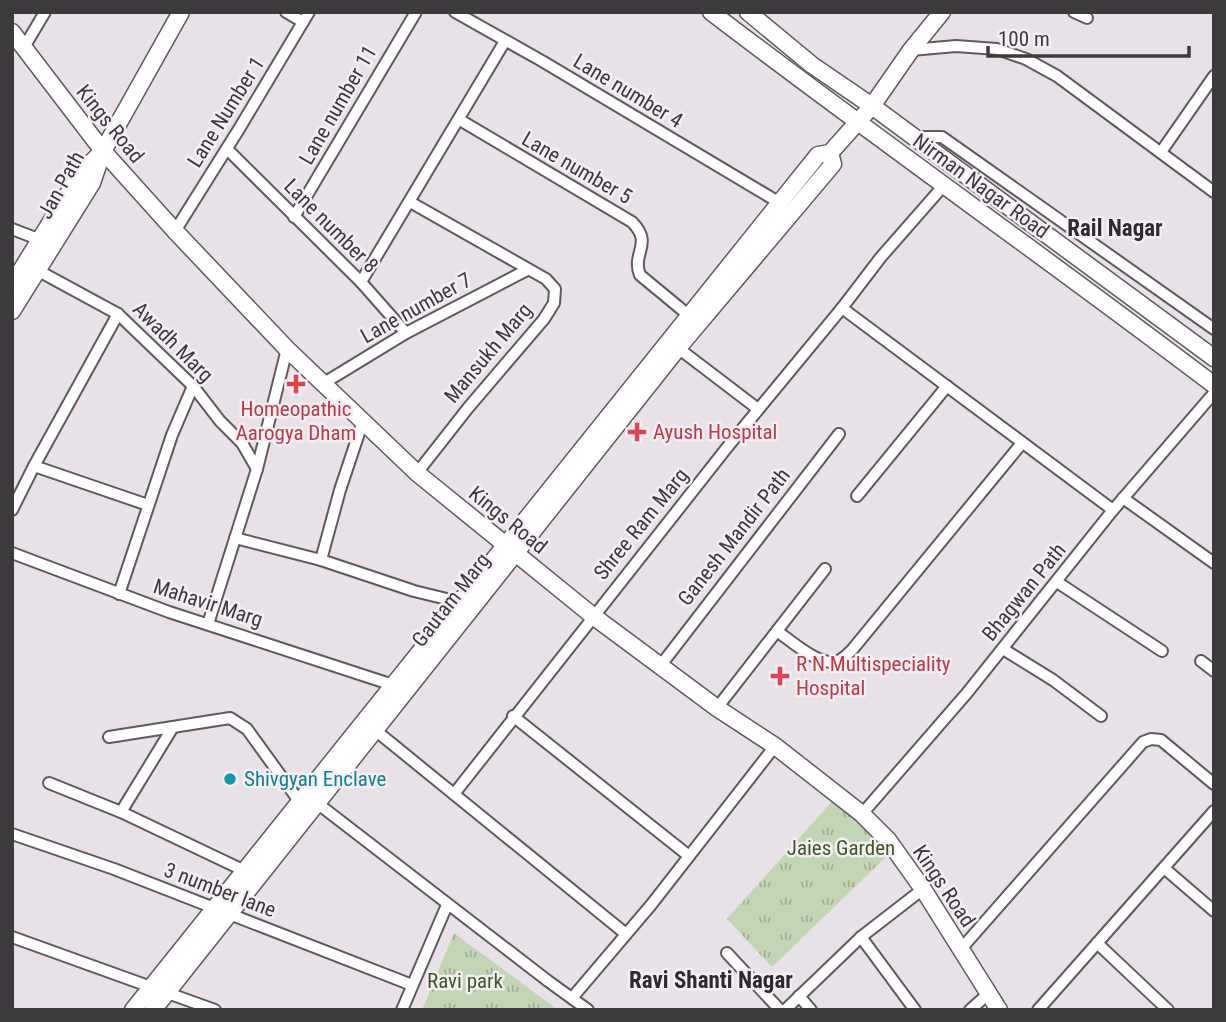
<svg xmlns="http://www.w3.org/2000/svg" width="1226" height="1022" font-family="'Roboto Condensed',sans-serif">
	<style>
		.grass { fill: url(#grass-tufts) }
		.lines { fill: none; stroke-linecap: round; stroke-linejoin: round }
		.street-casing { stroke: #60595f; stroke-width: 14 }
		.secondary-casing { stroke: #60595f; stroke-width: 19 }
		.street { stroke: #fff; stroke-width: 10 }
		.secondary { stroke: #fff; stroke-width: 16 }
		.health-dot { fill: #e0444e; stroke: #f6eef5; stroke-width: 2.5 }
		.culture-dot { fill: #0f9aa8; stroke: #f6eef5; stroke-width: 2.5 }
		.labels { text-anchor: middle; dominant-baseline: central; stroke-width: 5; stroke-linejoin: round; paint-order: stroke }
		.street-label { font-size: 21px; fill: #3d3a3d; stroke: #f6eef5 }
		.health-label { font-size: 21px; fill: #be3a42; stroke: #f6eef5; text-anchor: start }
		.culture-label { font-size: 21px; fill: #0d838f; stroke: #f6eef5; text-anchor: start }
		.park-label { font-size: 21px; fill: #3c5b23; stroke: #f6eef5 }
		.neighbourhood-label { font-size: 23px; font-weight: bold; fill: #302a30; stroke: #f6eef5 }
	</style>
	<defs>
		<pattern id="grass-tufts" width="24" height="20" patternUnits="userSpaceOnUse" patternTransform="scale(1.75)"><rect width="24" height="20" fill="#c2d5b5"/><path d="M3 7l-1-3M5 7V3M7 7l1-3M15 17l-1-3M17 17v-4M19 17l1-3" fill="none" stroke="#9fae94"/></pattern>
	</defs>
	<rect width="100%" height="100%" fill="#e9e1e8"/>
	<g class="grass">
		<polygon points="843,789 889,854 772,967 727,919"/>
		<polygon points="454,933 558,1010 422,1010"/>
	</g>
	<g class="lines">
		<defs>
			<g id="street">
				<polyline points="286,12 303,22"/>
				<polyline points="455,12 542,61 780,203"/>
				<polyline points="1074,12 1087,18"/>
				<polyline points="23,49 45,12"/>
				<polyline points="911,50 956,46 997,49 1026,59 1057,76 1214,192"/>
				<path d="M 460,120 L 632,222 C 654,244 631,253 640,275 L 692,318"/>
				<polyline points="914,137 942,137 1214,329"/>
				<polyline points="227,149 361,282 406,333"/>
				<polyline points="1161,152 1214,76"/>
				<polyline points="410,202 546,279 555,289 554,303 544,319 468,408 417,473"/>
				<polyline points="294,217 416,12"/>
				<polyline points="12,229 46,242"/>
				<polyline points="175,231 239,129 309,12"/>
				<polyline points="37,270 118,314 193,386 220,421 242,443 257,469"/>
				<polyline points="361,282 505,41"/>
				<polyline points="842,308 1113,510"/>
				<polyline points="678,348 758,409"/>
				<polyline points="324,383 406,333 527,270"/>
				<polyline points="34,466 148,505"/>
				<polyline points="857,496 947,386"/>
				<polyline points="1123,498 1214,563"/>
				<polyline points="12,510 34,466 118,314"/>
				<polyline points="235,538 321,560 414,591 459,602"/>
				<polyline points="12,553 169,612 393,685"/>
				<polyline points="321,560 340,490 363,421"/>
				<polyline points="1057,582 1162,651"/>
				<polyline points="119,594 172,435 193,386"/>
				<polyline points="208,624 257,469 287,349"/>
				<path d="M 777,631 C 791,641 821,668 838,661 C 843,659 848,654 852,650 L 1022,443"/>
				<polyline points="1003,649 1053,680 1101,716"/>
				<polyline points="1201,661 1214,671"/>
				<polyline points="661,665 839,434"/>
				<polyline points="717,708 825,569"/>
				<polyline points="513,716 689,856"/>
				<polyline points="375,730 626,934"/>
				<polyline points="109,737 230,718 247,729 299,801"/>
				<polyline points="49,783 121,812 245,871"/>
				<polyline points="454,794 729,445 842,308 881,257 945,184"/>
				<polyline points="317,803 548,981 588,1010"/>
				<polyline points="121,812 173,727"/>
				<polyline points="862,814 967,693 1113,510 1214,393"/>
				<polyline points="12,834 114,869 412,985"/>
				<polyline points="1164,868 1214,911"/>
				<polyline points="12,937 215,1010"/>
				<polyline points="861,937 915,1010"/>
				<polyline points="1097,943 1168,1010"/>
				<polyline points="961,949 1143,742 1151,739 1161,740 1214,784"/>
				<polyline points="727,953 780,1010"/>
				<polyline points="799,996 811,1010"/>
				<polyline points="572,998 651,905 775,746"/>
				<polyline points="402,1010 447,905"/>
				<polyline points="785,1010 861,937 923,889"/>
				<polyline points="970,1010 988,994"/>
				<polyline points="1038,1010 1214,811"/>
			</g>
			<g id="secondary">
				<path d="M 711,12 C 877,139 1048,259 1214,385"/>
				<polyline points="748,12 812,65 872,106 1214,358"/>
				<polyline points="12,32 103,151 175,231 287,349 417,473 593,616 717,708 775,746 862,814 888,840 923,889 999,1010"/>
				<polyline points="12,285 81,173 98,156"/>
				<polyline points="12,311 92,183 103,151 181,12"/>
				<polyline points="133,1010 818,155 830,153 872,106 911,50 942,12"/>
				<polyline points="153,1010 678,348 833,164 830,153"/>
			</g>
		</defs>
		<use href="#street" class="street-casing"/>
		<use href="#secondary" class="secondary-casing"/>
		<use href="#street" class="street"/>
		<use href="#secondary" class="secondary"/>
	</g>
	<g class="health-dot">
		<path d="M292.5 373.5h7v7h7v7h-7v7h-7v-7h-7v-7h7z"/>
		<path d="M633.5 421.5h7v7h7v7h-7v7h-7v-7h-7v-7h7z"/>
		<path d="M776.5 665.5h7v7h7v7h-7v7h-7v-7h-7v-7h7z"/>
	</g>
	<circle class="culture-dot" cx="230" cy="779" r="7"/>
	<g class="labels">
		<g class="street-label">
			<text transform="translate(628 91) rotate(31)">Lane number 4</text>
			<text transform="translate(338 105) rotate(-60)">Lane number 11</text>
			<text transform="translate(226 112) rotate(-58)">Lane Number 1</text>
			<text transform="translate(110 124) rotate(51)">Kings Road</text>
			<text transform="translate(577 168) rotate(30)">Lane number 5</text>
			<text transform="translate(61 185) rotate(-61)">Jan Path</text>
			<text transform="translate(981 186) rotate(36)">Nirman Nagar Road</text>
			<text transform="translate(331 226) rotate(45)">Lane number 8</text>
			<text transform="translate(416 308) rotate(-29)">Lane number 7</text>
			<text transform="translate(173 342) rotate(45)">Awadh Marg</text>
			<text transform="translate(488 353) rotate(-50)">Mansukh Marg</text>
			<text transform="translate(508 520) rotate(39)">Kings Road</text>
			<text transform="translate(641 524) rotate(-51)">Shree Ram Marg</text>
			<text transform="translate(734 537) rotate(-52)">Ganesh Mandir Path</text>
			<text transform="translate(1024 592) rotate(-51)">Bhagwan Path</text>
			<text transform="translate(451 600) rotate(-52)">Gautam Marg</text>
			<text transform="translate(208 603) rotate(18)">Mahavir Marg</text>
			<text transform="translate(944 886) rotate(56)">Kings Road</text>
			<text transform="translate(220 890) rotate(21)">3 number lane</text>
		</g>
		<g class="health-label">
			<text x="296" y="409" text-anchor="middle">Homeopathic<tspan x="296" dy="24">Aarogya Dham</tspan></text>
			<text x="653" y="432">Ayush Hospital</text>
			<text x="796" y="664">R N Multispeciality<tspan x="796" dy="24">Hospital</tspan></text>
		</g>
		<g class="culture-label">
			<text x="244" y="779">Shivgyan Enclave</text>
		</g>
		<g class="park-label">
			<text x="841" y="848">Jaies Garden</text>
			<text x="465" y="981">Ravi park</text>
		</g>
		<g class="neighbourhood-label">
			<text x="1115" y="228">Rail Nagar</text>
			<text x="711" y="980">Ravi Shanti Nagar</text>
		</g>
	</g>
	<rect width="1226" height="1022" fill="none" stroke="#3d3a3d" stroke-width="28"/>
	<path d="M988 46v10h201v-10" fill="none" stroke="#3d3a3d" stroke-width="3.5"/>
	<text x="998" y="46" font-size="21" fill="#3d3a3d" stroke="#f6eef5" stroke-width="5" paint-order="stroke">100 m</text>
</svg>
